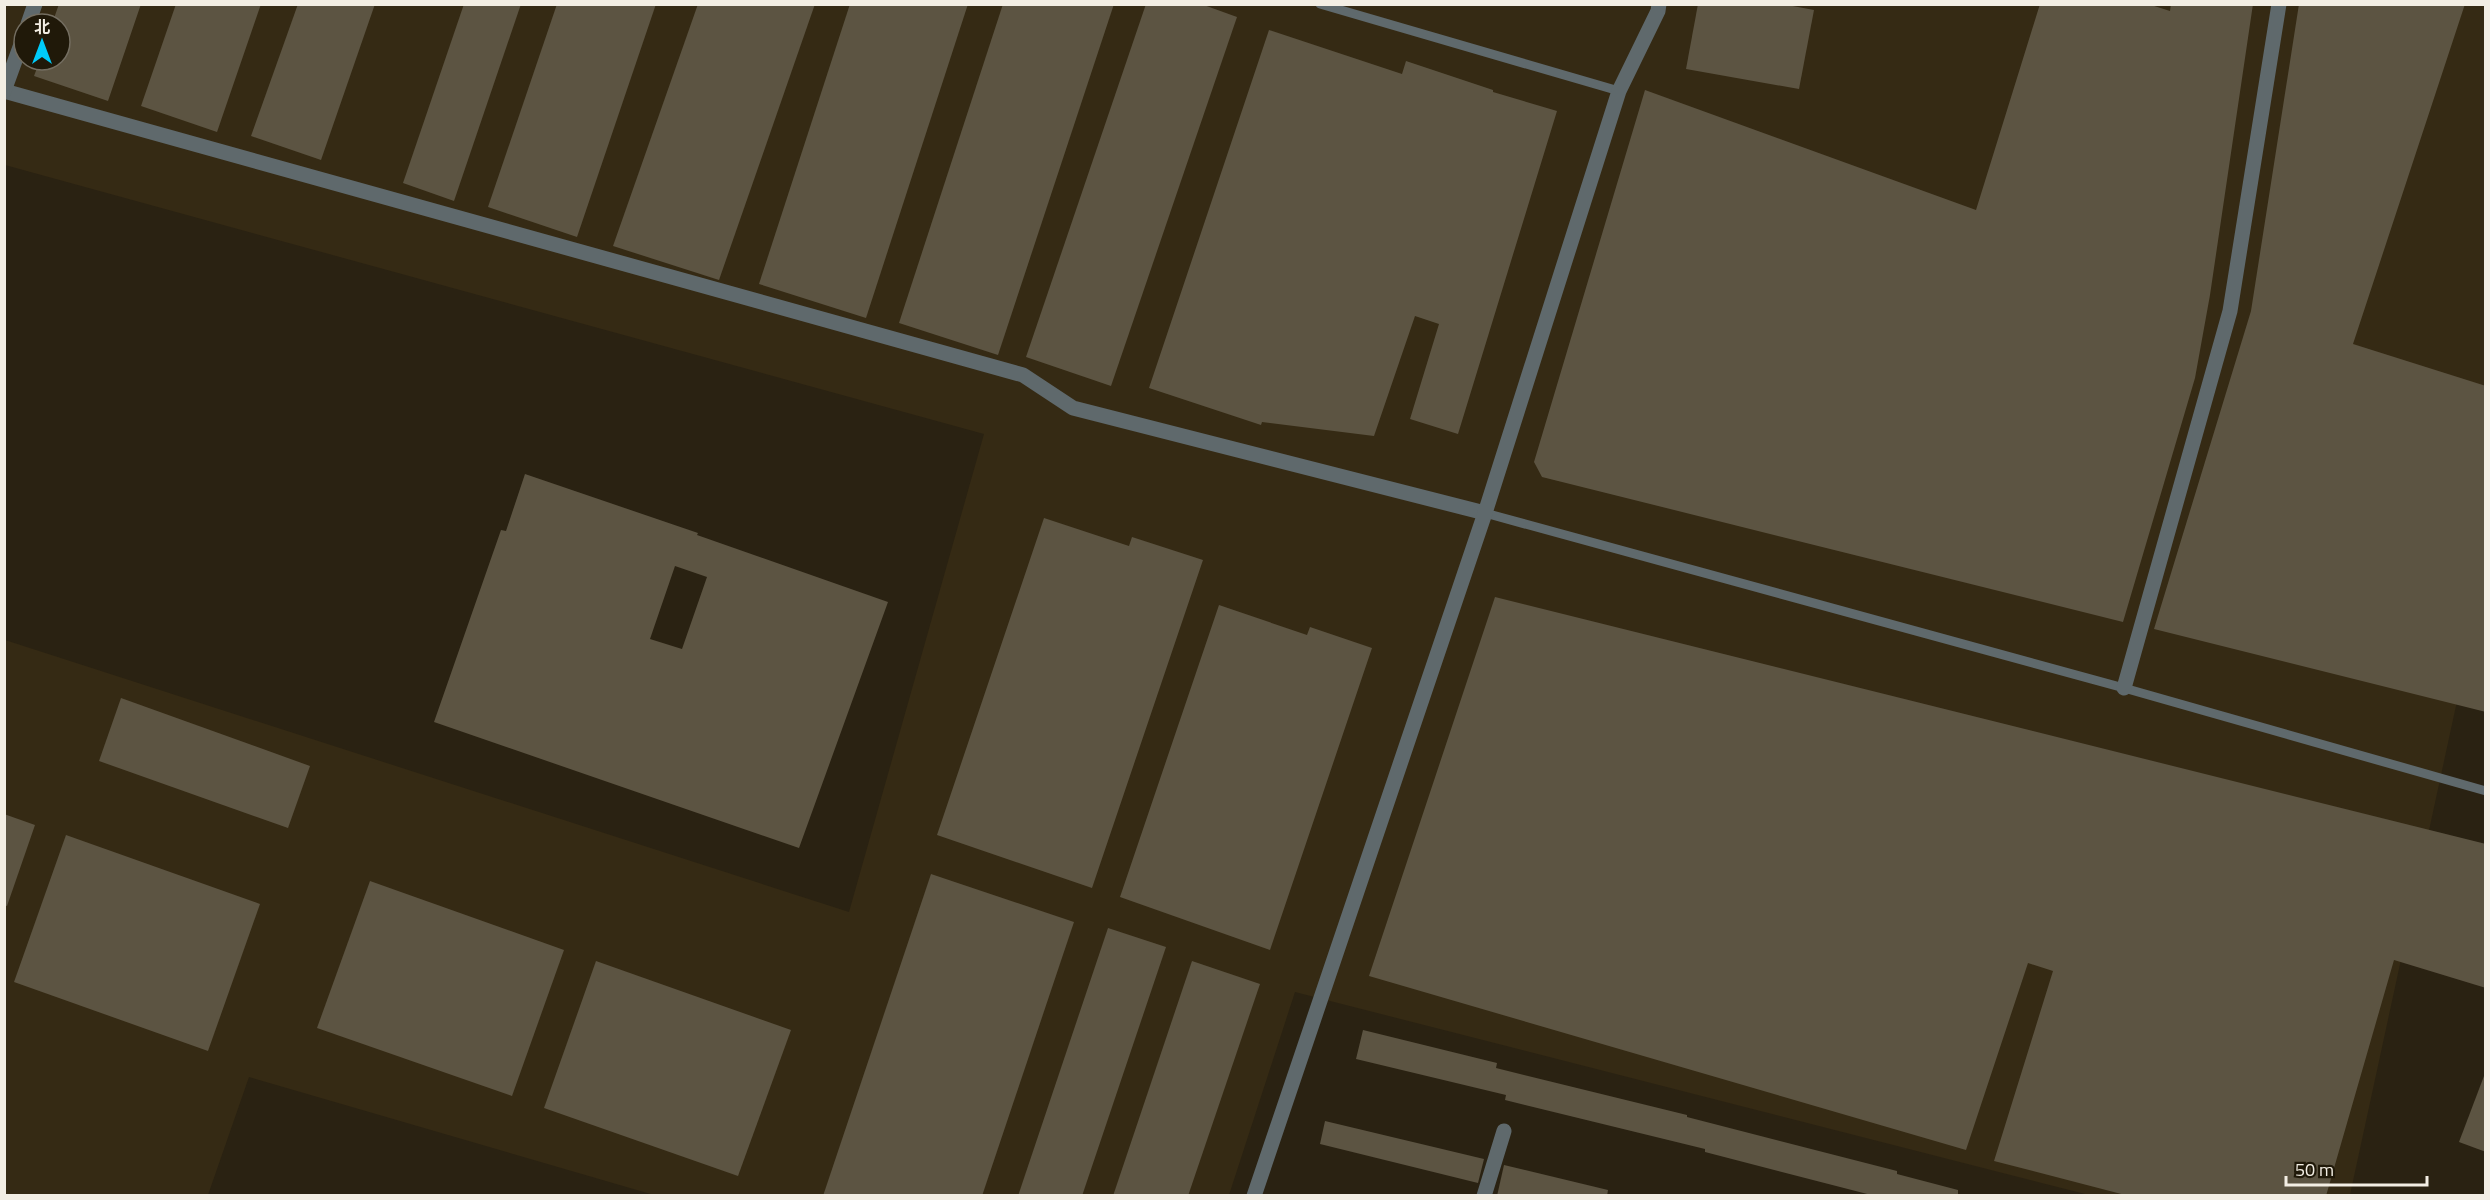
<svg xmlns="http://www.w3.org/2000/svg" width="2490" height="1200" font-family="'Titillium Web','Noto Sans SC',sans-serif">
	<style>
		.built { fill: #352a14; fill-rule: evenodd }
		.building { fill: #5c5442; fill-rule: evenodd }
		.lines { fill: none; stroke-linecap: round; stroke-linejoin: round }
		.lane { stroke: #5f696c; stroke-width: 9 }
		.street { stroke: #5f696c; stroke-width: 15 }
	</style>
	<rect width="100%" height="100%" fill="#2a2212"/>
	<path class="built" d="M 5,5 L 2485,5 L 2485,572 L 2350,1195 L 2089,1195 L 1295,992 L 1229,1195 L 654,1195 L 249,1077 L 208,1195 L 5,1196 L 5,640 L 849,912 L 984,434 L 5,165 ZM 24,24 L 60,24 L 60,60 L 24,60 Z"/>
	<g class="building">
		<polygon points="59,4 141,4 108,101 34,76 40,60 60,60 60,24 52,24"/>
		<polygon points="176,4 261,4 217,132 141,106"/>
		<polygon points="298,4 375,4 321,160 251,136"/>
		<polygon points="464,4 521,4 454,201 403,183"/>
		<polygon points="557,4 656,4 577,237 488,207"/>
		<polygon points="698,4 815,4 719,280 613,246"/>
		<polygon points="850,4 968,4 866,318 759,284"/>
		<polygon points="1003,4 1114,4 998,355 899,323"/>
		<polygon points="1146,4 1201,4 1237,17 1111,386 1026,357"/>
		<polygon points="1698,4 1782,4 1814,10 1799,89 1686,69"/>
		<polygon points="2040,4 2148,4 2170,11 2171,4 2253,4 2210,295 2195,378 2123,622 1542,477 1534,462 1645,90 1976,210"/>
		<polygon points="2299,4 2465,4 2353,344 2486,386 2486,712 2154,629 2251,311"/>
		<polygon points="1269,30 1402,74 1406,61 1493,90 1493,92 1557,111 1458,434 1410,419 1439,324 1415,316 1374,436 1262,422 1261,425 1149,388"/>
		<path d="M 525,474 L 698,533 L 697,535 L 888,602 L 799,848 L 434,722 L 501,530 L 506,531 ZM 675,566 L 707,577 L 682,649 L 650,639 Z"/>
		<polygon points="1044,518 1129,546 1132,537 1203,560 1092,888 937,835"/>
		<polygon points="1495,597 2486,844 2486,988 2394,960 2326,1196 2129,1196 1994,1161 2053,971 2028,963 1966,1150 1369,976"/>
		<polygon points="1219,605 1307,635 1310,627 1372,648 1270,950 1120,897"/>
		<polygon points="121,698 310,766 288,828 99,761"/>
		<polygon points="4,814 35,825 7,906 4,905"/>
		<polygon points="66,835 260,904 208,1051 14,982"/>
		<polygon points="931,874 1074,922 982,1196 823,1196"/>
		<polygon points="370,881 564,950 512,1096 317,1028"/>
		<polygon points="1108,928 1166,947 1082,1196 1018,1196"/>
		<polygon points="596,961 791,1030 738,1176 544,1108"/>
		<polygon points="1192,961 1260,984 1188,1196 1113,1196"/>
		<polygon points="1363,1030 1497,1063 1496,1068 1687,1115 1687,1117 1897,1171 1897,1174 1958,1190 1958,1196 1875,1196 1705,1152 1705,1149 1505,1100 1506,1095 1356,1059"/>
		<polygon points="2484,1076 2486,1076 2486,1152 2459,1142"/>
		<polygon points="1325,1121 1484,1159 1478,1183 1320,1144"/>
		<polygon points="1504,1165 1608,1190 1607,1196 1497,1196"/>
	</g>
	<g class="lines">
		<g class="lane">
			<polyline points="1320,4 1619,91"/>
			<polyline points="1485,513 2124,688 2486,791"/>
		</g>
		<g class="street">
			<polyline points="28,24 35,4"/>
			<polyline points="4,91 1023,375 1073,408 1485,513"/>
			<polyline points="4,91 24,36"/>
			<polyline points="2124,688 2230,311 2279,4"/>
			<polyline points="1254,1196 1485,513 1619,91 1658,11 1659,4"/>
			<polyline points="1484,1196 1504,1131"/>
		</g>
	</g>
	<rect width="2490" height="1200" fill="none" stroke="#f3eee4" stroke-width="12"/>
	<g transform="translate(42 42)"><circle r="28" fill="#201909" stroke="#746e61" stroke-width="1.5"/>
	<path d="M0-4.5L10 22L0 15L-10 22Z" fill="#00cbf9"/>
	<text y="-9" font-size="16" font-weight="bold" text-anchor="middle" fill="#f3eee4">北</text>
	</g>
	<path d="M2286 1176v9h141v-9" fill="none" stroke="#f3eee4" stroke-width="3"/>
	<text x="2295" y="1176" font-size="18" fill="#f3eee4" stroke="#201909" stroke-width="4.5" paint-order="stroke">50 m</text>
</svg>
